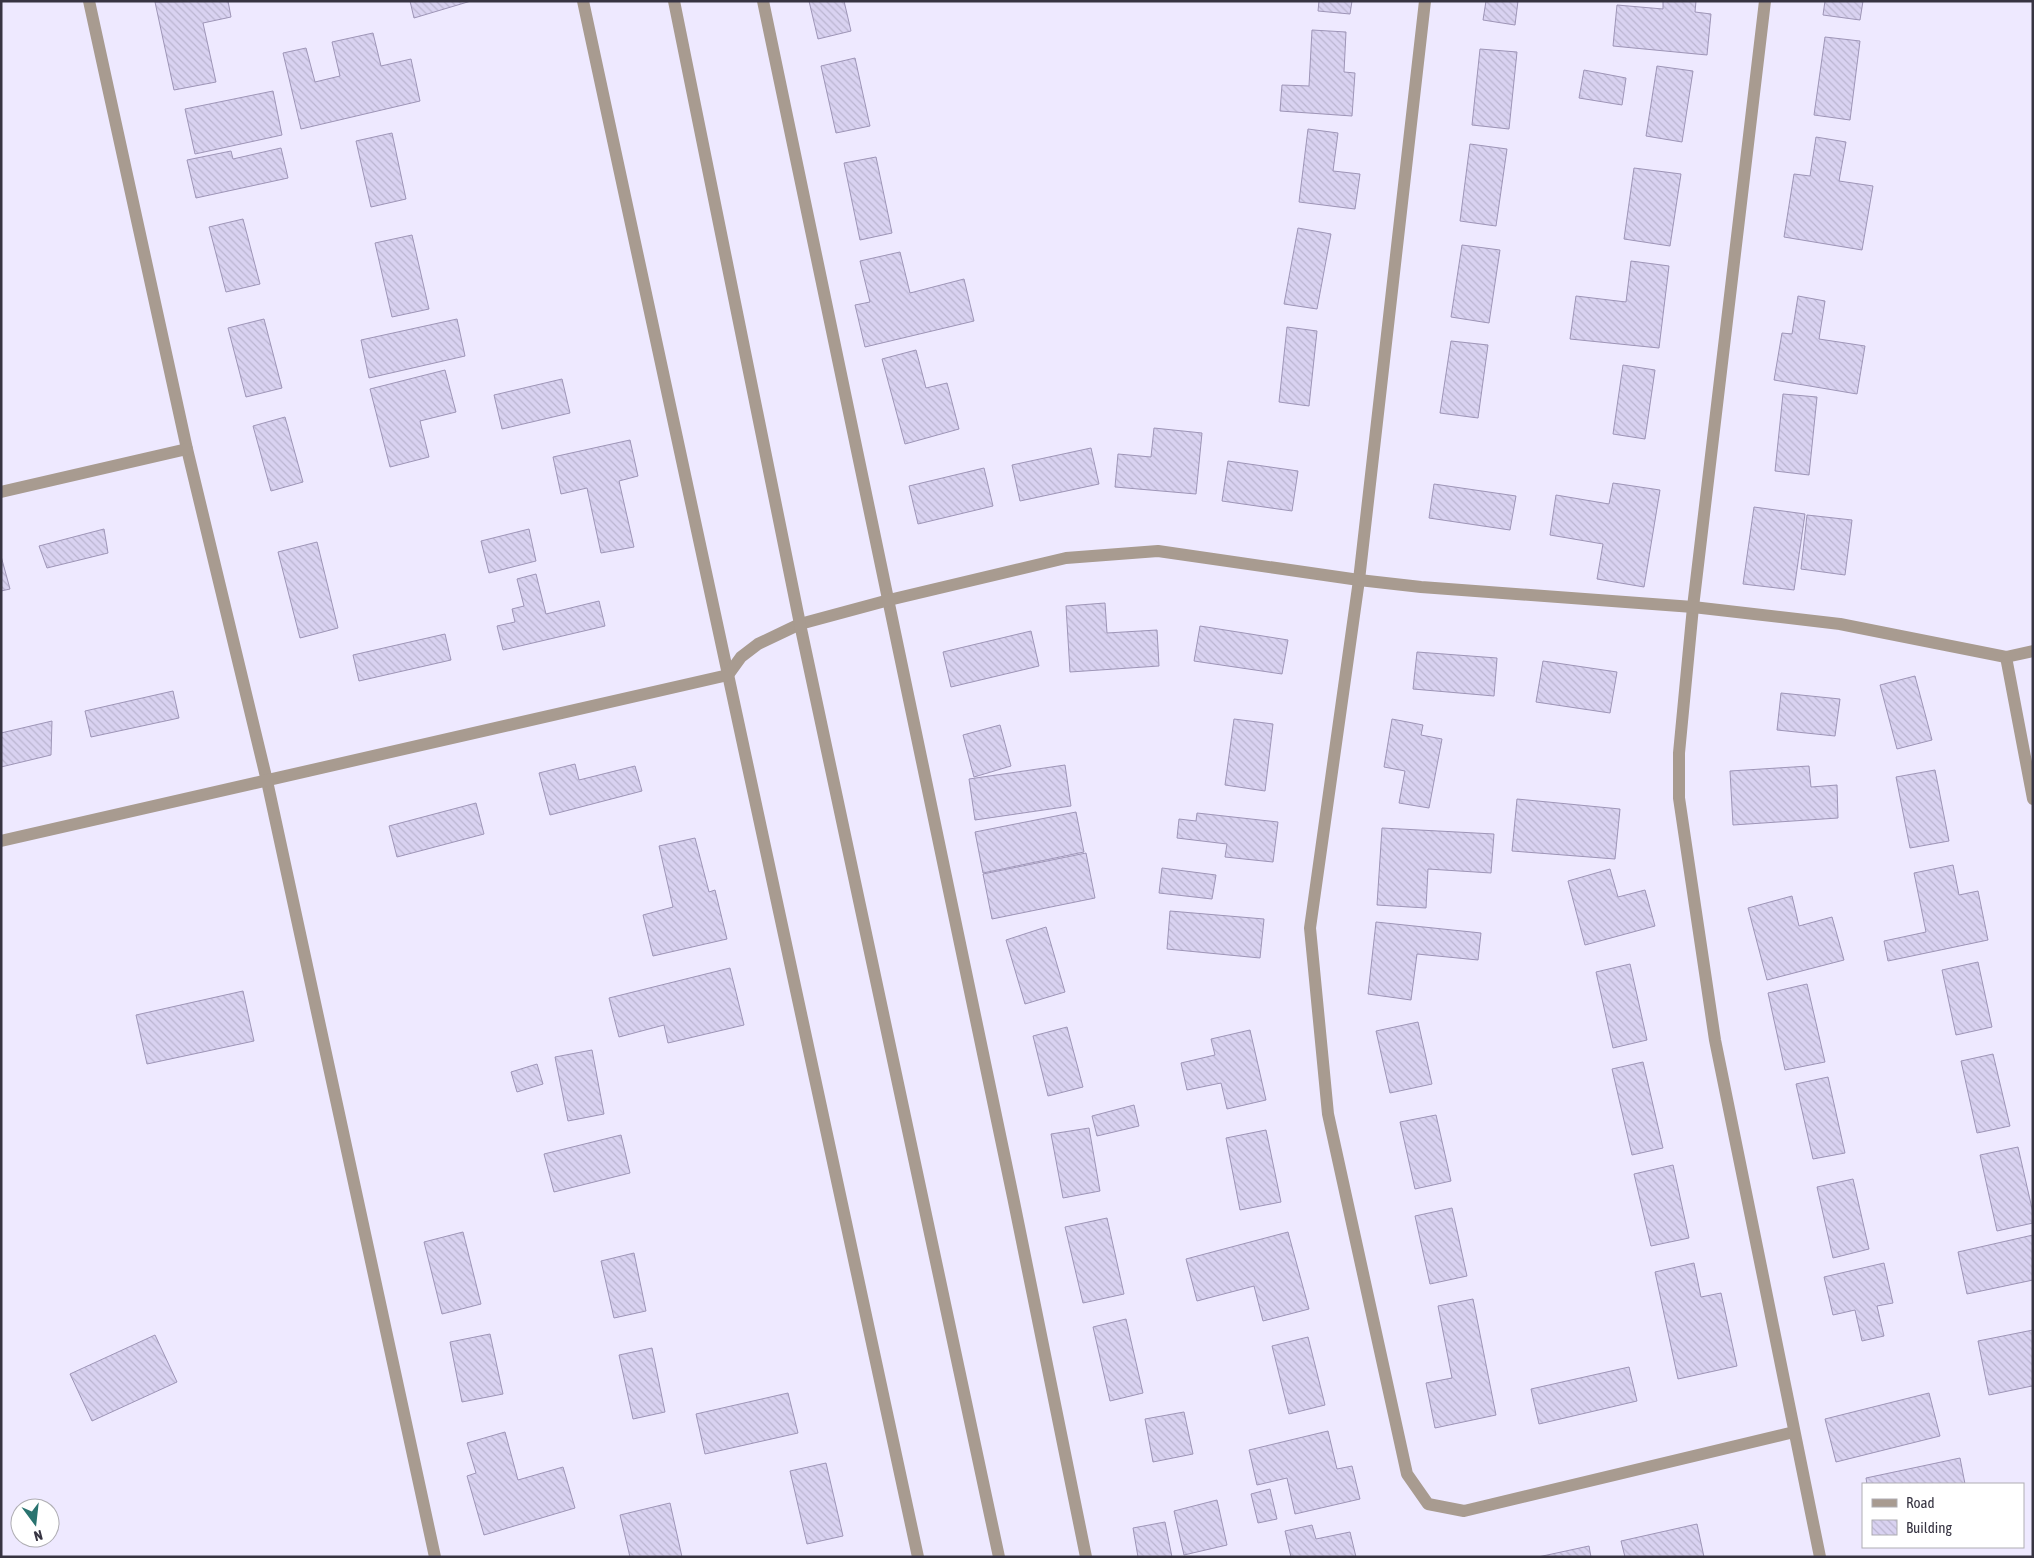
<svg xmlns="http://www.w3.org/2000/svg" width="2034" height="1558" font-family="'Asap Condensed',sans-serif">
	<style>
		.building { fill: url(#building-back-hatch); stroke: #9e95b7 }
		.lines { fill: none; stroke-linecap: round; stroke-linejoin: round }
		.service { stroke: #a89b90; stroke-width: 12 }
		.minor { stroke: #a89b90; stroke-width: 12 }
		.tertiary { stroke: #a89b90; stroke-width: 12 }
	</style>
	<defs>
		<pattern id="building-back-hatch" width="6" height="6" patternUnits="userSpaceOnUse" patternTransform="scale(1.25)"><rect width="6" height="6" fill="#d9d2f1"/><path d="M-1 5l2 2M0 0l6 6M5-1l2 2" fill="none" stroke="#bbb5d0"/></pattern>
	</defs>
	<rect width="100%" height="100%" fill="#eee9ff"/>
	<g class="building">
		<polygon points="228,1 231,17 203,23 216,82 174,90 155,2"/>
		<polygon points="410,1 471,1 414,18"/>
		<polygon points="809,1 844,1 851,31 818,39"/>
		<polygon points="1319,1 1352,1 1350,14 1318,11"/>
		<polygon points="1486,1 1518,1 1515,25 1483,20"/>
		<polygon points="1663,1 1696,1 1695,12 1711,14 1707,55 1613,46 1617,5 1663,9"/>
		<polygon points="1825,1 1863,1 1860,20 1823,15"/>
		<polygon points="1312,30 1346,32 1344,72 1355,73 1352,116 1280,111 1282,85 1309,86"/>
		<polygon points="373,33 381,66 411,59 420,101 301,129 283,53 306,48 315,82 340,76 332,42"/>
		<polygon points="1825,37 1860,41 1850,120 1814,115"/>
		<polygon points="1480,49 1517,52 1509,129 1472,125"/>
		<polygon points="855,58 870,126 836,133 821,66"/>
		<polygon points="1657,66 1693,71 1682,142 1646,136"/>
		<polygon points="1584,70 1626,78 1622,105 1579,98"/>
		<polygon points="273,91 282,135 195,154 185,109"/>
		<polygon points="1308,129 1338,133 1333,171 1360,174 1355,209 1299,202"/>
		<polygon points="392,133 406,199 371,207 356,141"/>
		<polygon points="1816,137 1846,142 1839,181 1873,186 1862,250 1784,237 1794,174 1810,176"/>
		<polygon points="1470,144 1507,149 1496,226 1460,221"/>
		<polygon points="281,148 288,178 196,198 187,160 231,151 233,159"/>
		<polygon points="876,157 892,233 860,240 844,163"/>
		<polygon points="1634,168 1681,174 1670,246 1624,239"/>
		<polygon points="243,219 260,284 226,292 209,227"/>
		<polygon points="1298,228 1331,234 1317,309 1284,304"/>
		<polygon points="412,235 429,309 392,317 375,243"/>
		<polygon points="1462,245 1500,250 1489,323 1451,317"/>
		<polygon points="900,252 910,293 964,279 974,321 865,347 855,305 870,302 860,261"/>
		<polygon points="1631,261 1669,266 1659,348 1570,339 1576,296 1626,302"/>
		<polygon points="1798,296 1825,301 1819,339 1865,346 1857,394 1774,380 1782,333 1792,334"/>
		<polygon points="264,319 282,388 246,397 228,328"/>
		<polygon points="457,319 465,356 369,378 361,340"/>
		<polygon points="1287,327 1317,331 1309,406 1279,402"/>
		<polygon points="1451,341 1488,345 1478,418 1440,413"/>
		<polygon points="916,350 926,388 947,383 959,429 905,444 882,359"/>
		<polygon points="1623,365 1655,370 1645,439 1613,434"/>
		<polygon points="445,370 456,412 420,421 429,457 390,467 370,389"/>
		<polygon points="562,379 570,413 502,429 494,395"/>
		<polygon points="1783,394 1817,397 1809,475 1775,471"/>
		<polygon points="285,417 303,482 271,491 253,426"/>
		<polygon points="1154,428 1202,433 1196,494 1115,487 1118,454 1151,457"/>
		<polygon points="630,440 638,476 619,481 634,547 601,553 587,488 561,494 553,457"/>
		<polygon points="1091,448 1099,484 1020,501 1012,465"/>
		<polygon points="1228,461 1298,471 1292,511 1222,501"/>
		<polygon points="984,468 993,506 918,524 909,486"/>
		<polygon points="1613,483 1660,490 1644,587 1597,579 1603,544 1550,535 1556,495 1609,504"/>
		<polygon points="1434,484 1516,496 1510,530 1429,518"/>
		<polygon points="1754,507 1805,514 1794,590 1743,584"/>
		<polygon points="1807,515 1852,520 1845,575 1801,569"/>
		<polygon points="104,529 108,553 47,568 39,546"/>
		<polygon points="529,529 536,561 489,573 481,541"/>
		<polygon points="317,542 338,628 300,638 278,552"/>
		<polygon points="1,556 10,589 1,591"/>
		<polygon points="536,574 546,614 599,601 605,626 503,650 497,626 515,622 512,609 524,606 517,579"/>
		<polygon points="1105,603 1107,633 1157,630 1159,666 1070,672 1066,606"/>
		<polygon points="1200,626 1288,640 1282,674 1194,661"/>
		<polygon points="1031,631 1039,666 951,687 943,652"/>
		<polygon points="445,634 451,660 359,681 353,655"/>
		<polygon points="1417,652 1497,658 1494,696 1413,689"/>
		<polygon points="1543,661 1617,672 1610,713 1536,702"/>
		<polygon points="1915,676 1932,740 1897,749 1880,685"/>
		<polygon points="173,691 179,718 91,737 85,711"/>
		<polygon points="1781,693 1840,699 1835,736 1777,730"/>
		<polygon points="1234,719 1273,724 1265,791 1225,785"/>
		<polygon points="1392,719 1423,725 1421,735 1442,739 1429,808 1399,803 1405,771 1384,767"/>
		<polygon points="52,721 51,755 1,767 1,733"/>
		<polygon points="1000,725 1011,766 974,777 963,735"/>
		<polygon points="575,764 579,780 635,766 642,791 550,815 539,773"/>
		<polygon points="1065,765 1071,806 975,820 969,779"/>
		<polygon points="1809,766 1811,787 1837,785 1838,818 1733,825 1730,771"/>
		<polygon points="1935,770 1949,841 1910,848 1896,777"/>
		<polygon points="1517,799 1620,809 1615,859 1512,851"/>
		<polygon points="476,803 484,834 397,857 389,826"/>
		<polygon points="1076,812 1084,852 983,873 975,832"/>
		<polygon points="1197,813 1278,822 1273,862 1225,857 1227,844 1177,838 1179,819 1196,821"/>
		<polygon points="1382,828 1494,834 1491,873 1428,869 1426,908 1377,905"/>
		<polygon points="695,838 709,892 715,890 727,939 653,956 643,915 673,907 659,846"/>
		<polygon points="1086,853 1095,898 992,919 983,874"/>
		<polygon points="1953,865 1959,895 1978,891 1988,940 1888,961 1884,941 1926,932 1914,873"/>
		<polygon points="1162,868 1216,875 1212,899 1159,893"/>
		<polygon points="1610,869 1618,897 1645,890 1655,926 1585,945 1568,881"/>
		<polygon points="1792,896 1799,926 1832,917 1844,960 1767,980 1748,908"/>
		<polygon points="1170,911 1264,919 1260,958 1167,949"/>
		<polygon points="1376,922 1481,933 1478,960 1417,954 1411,1000 1368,994"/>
		<polygon points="1046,927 1065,992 1025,1004 1006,940"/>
		<polygon points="1978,962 1992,1027 1956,1035 1942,970"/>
		<polygon points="1630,964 1647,1040 1613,1048 1596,972"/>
		<polygon points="730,968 744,1025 668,1043 664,1025 619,1037 609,998"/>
		<polygon points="1807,984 1825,1062 1785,1070 1768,993"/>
		<polygon points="243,991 254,1041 147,1064 136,1015"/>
		<polygon points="1418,1022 1432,1084 1390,1093 1376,1031"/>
		<polygon points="1067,1027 1083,1087 1048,1096 1033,1036"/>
		<polygon points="1250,1030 1266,1100 1227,1109 1221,1083 1187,1090 1181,1063 1215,1055 1211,1039"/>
		<polygon points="592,1050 604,1114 568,1121 555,1057"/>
		<polygon points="1993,1054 2010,1126 1977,1133 1961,1061"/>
		<polygon points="1643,1062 1663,1148 1632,1155 1612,1069"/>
		<polygon points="537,1064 543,1084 517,1092 511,1072"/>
		<polygon points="1828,1077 1845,1153 1813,1159 1796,1084"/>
		<polygon points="1134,1105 1139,1126 1097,1136 1092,1116"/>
		<polygon points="1436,1115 1451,1181 1415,1189 1400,1122"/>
		<polygon points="1089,1128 1100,1191 1063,1198 1051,1134"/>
		<polygon points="1266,1130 1281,1202 1240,1210 1226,1138"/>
		<polygon points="621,1135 630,1173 554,1192 544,1154"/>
		<polygon points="2018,1147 2033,1213 2033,1223 1997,1231 1980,1155"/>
		<polygon points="1673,1165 1689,1238 1651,1246 1634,1174"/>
		<polygon points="1853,1179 1869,1249 1833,1258 1817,1187"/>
		<polygon points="1452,1208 1467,1276 1430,1284 1415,1216"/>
		<polygon points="1107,1218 1124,1294 1083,1303 1065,1227"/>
		<polygon points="463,1232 481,1304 442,1314 424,1242"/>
		<polygon points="1288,1232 1309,1309 1263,1321 1254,1286 1197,1301 1186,1259"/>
		<polygon points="2033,1235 2033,1280 1967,1294 1958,1252"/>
		<polygon points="634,1253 646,1311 614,1318 601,1261"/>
		<polygon points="1694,1263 1701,1297 1721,1293 1737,1366 1678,1379 1655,1272"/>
		<polygon points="1884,1263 1893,1303 1877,1306 1884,1336 1862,1341 1855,1310 1833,1315 1824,1277"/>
		<polygon points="1473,1299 1496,1415 1435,1428 1426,1383 1452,1378 1438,1306"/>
		<polygon points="1126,1319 1143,1393 1110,1401 1093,1327"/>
		<polygon points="2033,1330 2033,1389 2032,1386 1989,1395 1978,1341"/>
		<polygon points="490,1334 503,1394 462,1402 450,1342"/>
		<polygon points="155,1335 177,1382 92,1421 70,1374"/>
		<polygon points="1308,1337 1325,1405 1289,1414 1272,1346"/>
		<polygon points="652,1348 665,1412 633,1419 619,1355"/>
		<polygon points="1629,1367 1637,1401 1539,1424 1531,1389"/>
		<polygon points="788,1393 798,1433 705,1454 696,1414"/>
		<polygon points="1929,1393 1940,1436 1836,1462 1825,1419"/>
		<polygon points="1184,1412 1193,1454 1153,1462 1145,1419"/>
		<polygon points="1328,1431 1337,1469 1352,1466 1360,1499 1295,1514 1287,1478 1257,1485 1249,1450"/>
		<polygon points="505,1432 518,1480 563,1467 575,1508 484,1535 467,1476 476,1473 467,1443"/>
		<polygon points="1960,1458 1965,1484 1867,1484 1866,1478"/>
		<polygon points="826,1463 843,1536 807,1544 790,1471"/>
		<polygon points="1270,1489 1277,1519 1258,1523 1251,1494"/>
		<polygon points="1217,1500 1227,1545 1184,1555 1174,1511"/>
		<polygon points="670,1503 682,1557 630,1557 620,1515"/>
		<polygon points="1165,1522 1172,1557 1138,1557 1133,1528"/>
		<polygon points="1697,1524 1704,1557 1625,1557 1621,1541"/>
		<polygon points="1312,1525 1316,1539 1350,1532 1356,1557 1291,1557 1285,1531"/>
		<polygon points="1589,1546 1591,1557 1538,1557"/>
	</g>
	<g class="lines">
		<polyline class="service" points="763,1 1013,1197 1086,1557"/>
		<g class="minor">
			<polyline points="89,1 187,449 267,781 435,1557"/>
			<polyline points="583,1 918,1557"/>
			<polyline points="1425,1 1359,580 1310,928 1328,1114 1407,1474 1428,1504 1464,1511 1794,1432"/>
			<polyline points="1765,1 1693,607 1679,753 1679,798 1715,1040 1820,1557"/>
			<polyline points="1,492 187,449"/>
			<polyline points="2006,657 2033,799"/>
			<polyline points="1,841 728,675 741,657 758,644 800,624 889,600 1066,558 1158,551 1359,580 1421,587 1693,607 1840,624 2006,657 2033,651"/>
		</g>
		<polyline class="tertiary" points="674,1 800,624 999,1557"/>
	</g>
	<rect width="2034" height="1558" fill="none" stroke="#373442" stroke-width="5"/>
	<rect x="1862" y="1483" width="162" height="65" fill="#ffffff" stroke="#afaeb3"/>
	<rect x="1872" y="1499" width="25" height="8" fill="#a89b90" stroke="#afaeb3"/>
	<text x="1906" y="1508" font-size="15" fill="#373442">Road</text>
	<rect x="1872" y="1520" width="25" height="15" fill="url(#building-back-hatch)" stroke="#afaeb3"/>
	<text x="1906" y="1533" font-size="15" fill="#373442">Building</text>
	<g transform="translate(35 1523) rotate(165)"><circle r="24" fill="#ffffff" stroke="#afaeb3"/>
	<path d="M0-4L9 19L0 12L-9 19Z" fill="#29736f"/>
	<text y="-8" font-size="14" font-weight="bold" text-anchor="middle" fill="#373442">N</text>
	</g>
</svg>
